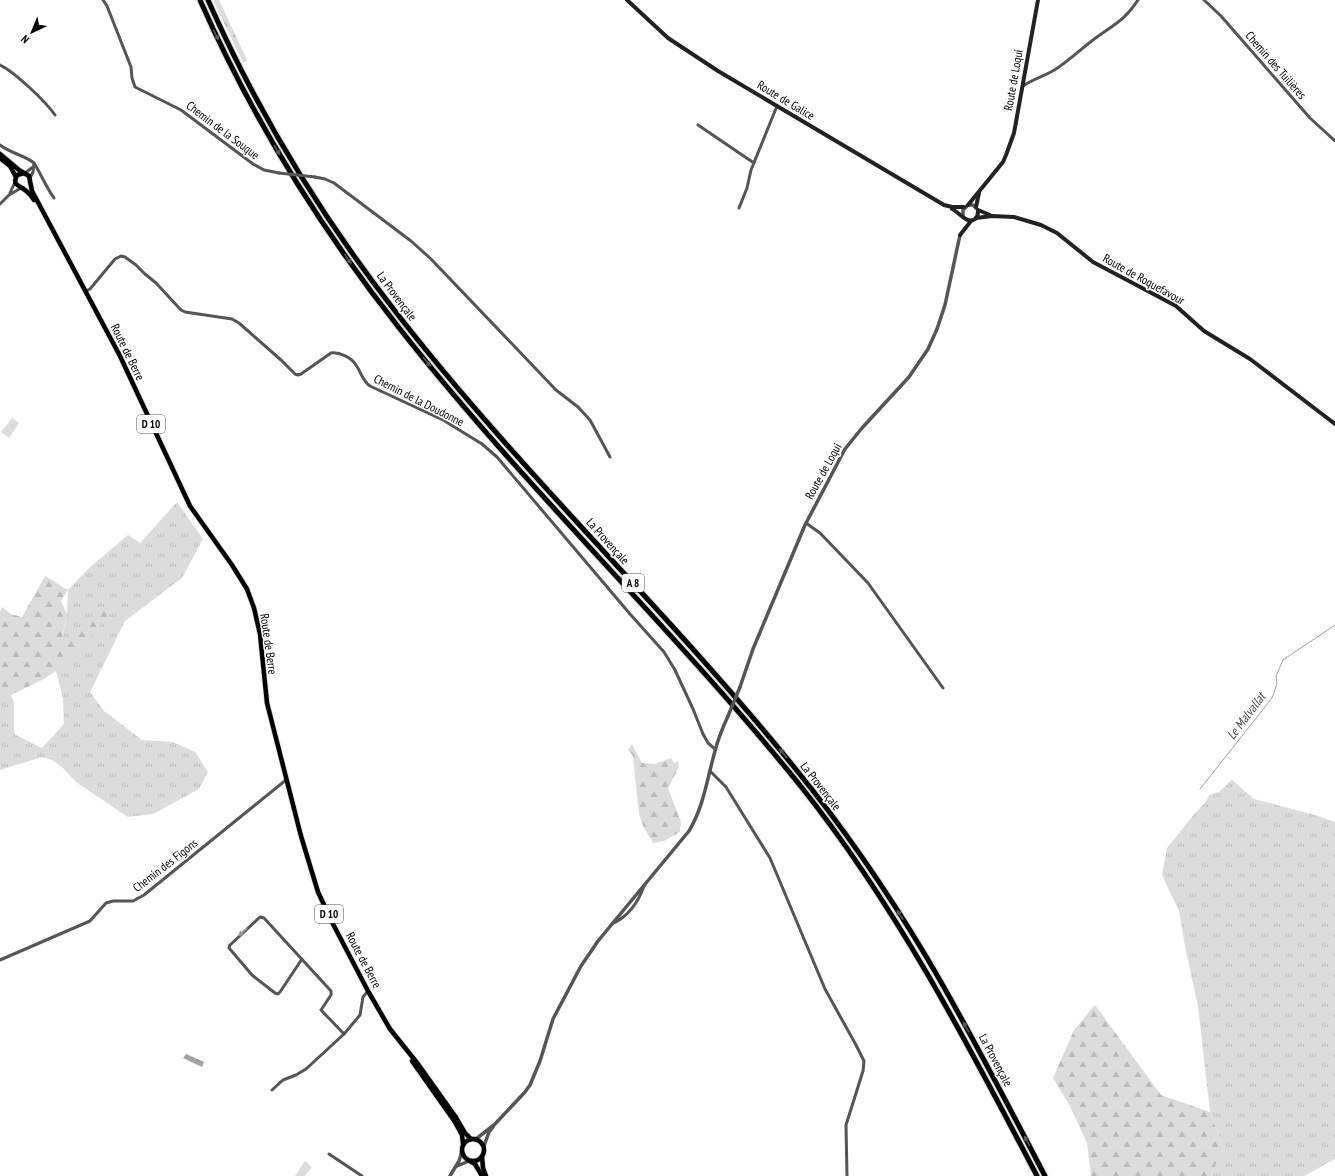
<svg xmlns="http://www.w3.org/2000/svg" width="1335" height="1176" font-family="'PT Sans Narrow',sans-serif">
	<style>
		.grass { fill: url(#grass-tufts) }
		.forest { fill: url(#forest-firs) }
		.green { fill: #dcdcdc }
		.water { fill: url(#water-ripples) }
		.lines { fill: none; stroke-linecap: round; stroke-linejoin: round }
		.stream { stroke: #a3a3a3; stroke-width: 1 }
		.primary-casing { stroke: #dbdbdb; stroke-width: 6 }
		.motorway-casing { stroke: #dbdbdb; stroke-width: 7 }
		.minor { stroke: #555; stroke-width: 3 }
		.tertiary { stroke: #555; stroke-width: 3.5 }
		.secondary { stroke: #222; stroke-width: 4 }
		.primary { stroke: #000; stroke-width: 4.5 }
		.motorway { stroke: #000; stroke-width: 5 }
		.minor-bridge { stroke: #555; stroke-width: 3 }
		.tertiary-bridge { stroke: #555; stroke-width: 3.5 }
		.oneway { fill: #595959 }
		.oneway2 { fill: #999 }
		.labels { text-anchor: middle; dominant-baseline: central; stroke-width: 3; stroke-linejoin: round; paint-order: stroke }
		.shield { fill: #fff; stroke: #4c4c4c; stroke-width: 1 }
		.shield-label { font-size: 11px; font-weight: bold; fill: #000 }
		.street-label { font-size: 12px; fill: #000; stroke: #fff }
		.water-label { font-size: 13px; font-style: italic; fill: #444; stroke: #fff }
	</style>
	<defs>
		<pattern id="grass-tufts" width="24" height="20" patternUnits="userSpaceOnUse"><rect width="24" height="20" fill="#dcdcdc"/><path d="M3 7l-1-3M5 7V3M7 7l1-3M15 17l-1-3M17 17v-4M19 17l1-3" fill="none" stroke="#bbb"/></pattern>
		<pattern id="forest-firs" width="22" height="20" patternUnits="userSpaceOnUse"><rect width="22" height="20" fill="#dcdcdc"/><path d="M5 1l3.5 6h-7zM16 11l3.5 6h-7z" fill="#bbb"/></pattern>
		<pattern id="water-ripples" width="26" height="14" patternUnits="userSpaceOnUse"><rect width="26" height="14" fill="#a3a3a3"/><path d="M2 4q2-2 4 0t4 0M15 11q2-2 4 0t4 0" fill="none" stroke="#8b8b8b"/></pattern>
	</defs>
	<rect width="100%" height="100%" fill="#fff"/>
	<g class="grass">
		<polygon points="177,502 203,539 182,578 125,621 90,692 104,711 142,740 173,742 195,752 208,772 199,789 153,814 128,817 76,782 62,767 52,760 42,757 0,770 0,676 11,695 14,703 14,734 42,748 64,724 63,699 56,671 67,614 68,590 89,568 128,535 140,543"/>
		<polygon points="1232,780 1254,799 1315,815 1335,822 1335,1159 1304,1176 1211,1176 1223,1148 1210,1112 1198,1006 1186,952 1179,911 1162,875 1167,848 1196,812 1205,803 1209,795 1219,792"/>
	</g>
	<g class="forest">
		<polygon points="213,0 219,0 247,60 243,63"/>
		<polygon points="45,576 68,590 61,601 67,614 62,638 65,641 74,636 101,607 108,614 94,633 56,671 44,679 11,695 0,703 0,611 2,607 11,614 22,617"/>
		<polygon points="632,744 642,763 655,764 671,758 674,763 678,761 679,767 668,788 681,822 680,832 664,841 653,843 644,828 639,814 633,756 628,750"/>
		<polygon points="1095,1005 1161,1095 1210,1112 1223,1148 1211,1176 1091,1176 1087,1143 1070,1106 1053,1078 1074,1030"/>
	</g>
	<g class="green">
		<polygon points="12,418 19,423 9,438 1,432"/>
		<polygon points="305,1161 312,1167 305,1176 295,1176"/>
	</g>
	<polygon class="water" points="186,1054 204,1062 202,1067 183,1058"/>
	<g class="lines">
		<polyline class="stream" points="1200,789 1272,698 1277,684 1276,676 1283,660 1335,625"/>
		<defs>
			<g id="primary">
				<polyline points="0,154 19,170 29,176 32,191 120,356 190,506 232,565 247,589 254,608 260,634 267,703 301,836 318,892 333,924 368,991 390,1029 418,1064 455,1116 465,1133 471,1139"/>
				<polyline points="0,158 10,166 16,177"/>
				<path d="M 24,173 L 17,175 C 12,186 19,185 25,190 C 29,193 32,196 34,200"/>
				<polyline points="412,1061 455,1122 462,1135 463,1144"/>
				<circle cx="473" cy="1150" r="11"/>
				<polyline points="482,1157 483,1168 486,1176"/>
				<polyline points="470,1161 475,1164 482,1176"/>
			</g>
			<g id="motorway">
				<path d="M 200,0 C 252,118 320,228 400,329 C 525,488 672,627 799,784 C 895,904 966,1040 1037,1176"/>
				<path d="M 208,0 C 257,111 321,216 395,311 C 519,471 667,610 794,767 C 843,827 887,891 927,958 C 969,1029 1007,1103 1045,1176"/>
			</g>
		</defs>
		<use href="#primary" class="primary-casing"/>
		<use href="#motorway" class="motorway-casing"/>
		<g class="minor">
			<polyline points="103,0 107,6 131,67 132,78 135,87 181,110 253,164 264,170 279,173"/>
			<polyline points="1204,0 1221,16 1310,118 1335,141"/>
			<path d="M 0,65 C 15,72 46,102 55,115"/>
			<path d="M 1023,86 C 1033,79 1045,76 1056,69 C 1070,60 1083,47 1097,37 C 1115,24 1125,20 1138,0"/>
			<polyline points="698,125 754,163"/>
			<path d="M 0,145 C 10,153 24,155 34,163 L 33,172 L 30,178"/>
			<path d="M 34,163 C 41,174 46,187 54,198"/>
			<polyline points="25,173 33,167"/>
			<polyline points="315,177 325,179 334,183 411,241 431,259 556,390 578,407 590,420 610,457"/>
			<polyline points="10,193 15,182"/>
			<polyline points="0,204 9,195 21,188"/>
			<polyline points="739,208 747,188 751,170 777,106"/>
			<path d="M 86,291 L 90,289 L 115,259 L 121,256 L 125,257 L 136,265 L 145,274 L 156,283 L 181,310 L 185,312 L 232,319 L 239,323 L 281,360 L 295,374 L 298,375 L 301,374 L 331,353 C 339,352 351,357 356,365 C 361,372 362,380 370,386 L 443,420 L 482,444 L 497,457 L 630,614 L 664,652 L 675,670 L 693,709 L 703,734 L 708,743 L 715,749"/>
			<polyline points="806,523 820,533 868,583 943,688"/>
			<polyline points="710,771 726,787 770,858 825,989 856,1045 864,1061 863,1071 846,1125 847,1176"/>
			<path d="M 612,924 C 629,916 638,903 644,886"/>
			<polyline points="302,959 280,992 278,994 275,993 252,975 229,948 230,945 260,917 264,918 331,991 331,995 321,1010 344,1034"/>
			<polyline points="0,960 90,921 106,903 113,901 133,901 144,895 286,780"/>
			<polyline points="272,1090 283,1080 296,1075 306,1069 344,1034 360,1015 363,997 368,991"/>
			<polyline points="329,1154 362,1176"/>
		</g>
		<g class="tertiary">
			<polyline points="963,216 963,210 968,205 973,205 977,209"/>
			<polyline points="740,687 753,649 805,525 845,449 862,428 909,377 928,349 937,329 945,305 960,235"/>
			<path d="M 476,1139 L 494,1125 L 525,1092 L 530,1085 L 540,1061 L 553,1019 L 581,966 L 598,941 L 689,831 C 704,806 707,779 715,751 C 718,739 723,727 728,716"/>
			<polyline points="484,1146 489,1132 493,1127"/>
			<polyline points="457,1166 469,1161"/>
			<polyline points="450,1176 459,1161 462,1151"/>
		</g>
		<g class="secondary">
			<polyline points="627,0 668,38 718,71 944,205 952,207 964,207"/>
			<polyline points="968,205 1003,162 1006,155 1014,133 1038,0"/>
			<polyline points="976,207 979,193"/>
			<path d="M 952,209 C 959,212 967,225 975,219 C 978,217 978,214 978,210 L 990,215"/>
			<polyline points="976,218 992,216 1014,217 1041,225 1057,233 1093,262 1176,306 1204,331 1250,359 1335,424"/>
			<polyline points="960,235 971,221"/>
		</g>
		<use href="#primary" class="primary"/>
		<use href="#motorway" class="motorway"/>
		<polyline class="minor-bridge" points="279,173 315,177"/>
		<polyline class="tertiary-bridge" points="728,716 740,687"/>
	</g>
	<defs><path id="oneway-solid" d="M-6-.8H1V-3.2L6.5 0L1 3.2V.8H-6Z"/></defs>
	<g class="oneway">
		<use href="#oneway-solid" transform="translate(216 35) rotate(64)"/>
		<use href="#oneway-solid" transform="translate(277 150) rotate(60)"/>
		<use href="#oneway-solid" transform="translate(348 259) rotate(55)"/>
		<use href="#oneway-solid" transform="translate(427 362) rotate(51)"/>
		<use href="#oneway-solid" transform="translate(783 753) rotate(-129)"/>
		<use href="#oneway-solid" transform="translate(900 915) rotate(-122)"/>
		<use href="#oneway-solid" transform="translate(966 1027) rotate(-119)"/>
		<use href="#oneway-solid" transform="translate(1027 1141) rotate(-118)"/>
	</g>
	<use class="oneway2" href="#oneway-solid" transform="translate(243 932) rotate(138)"/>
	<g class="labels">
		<g class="shield">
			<rect x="137" y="415" width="28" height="18" rx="3"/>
			<rect x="622" y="574" width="22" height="18" rx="3"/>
			<rect x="315" y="905" width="28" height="18" rx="3"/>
		</g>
		<g class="shield-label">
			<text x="151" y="424">D 10</text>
			<text x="633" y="583">A 8</text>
			<text x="329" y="914">D 10</text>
		</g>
		<g class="street-label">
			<text transform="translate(1276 65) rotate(49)">Chemin des Tuilières</text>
			<text transform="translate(1013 80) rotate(-80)">Route de Loqui</text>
			<text transform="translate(786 100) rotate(31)">Route de Galice</text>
			<text transform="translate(223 130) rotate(37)">Chemin de la Souque</text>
			<text transform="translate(1144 279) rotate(29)">Route de Roquefavour</text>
			<text transform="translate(397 296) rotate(53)">La Provençale</text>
			<text transform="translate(128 352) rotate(64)">Route de Berre</text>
			<text transform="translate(419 400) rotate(27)">Chemin de la Doudonne</text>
			<text transform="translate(823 471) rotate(-61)">Route de Loqui</text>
			<text transform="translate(608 541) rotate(48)">La Provençale</text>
			<text transform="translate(269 644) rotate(82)">Route de Berre</text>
			<text transform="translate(821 786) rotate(52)">La Provençale</text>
			<text transform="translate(165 865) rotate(-38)">Chemin des Figons</text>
			<text transform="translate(364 960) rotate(62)">Route de Berre</text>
			<text transform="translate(996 1060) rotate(62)">La Provençale</text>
		</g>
		<g class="water-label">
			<text transform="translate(1246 716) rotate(-53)">Le Malvallat</text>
		</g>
	</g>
	<g transform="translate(32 32) rotate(224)" stroke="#ffffff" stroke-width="3" paint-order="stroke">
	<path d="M0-3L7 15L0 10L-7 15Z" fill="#000000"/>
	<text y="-6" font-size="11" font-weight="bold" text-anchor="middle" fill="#000000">N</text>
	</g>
</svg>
